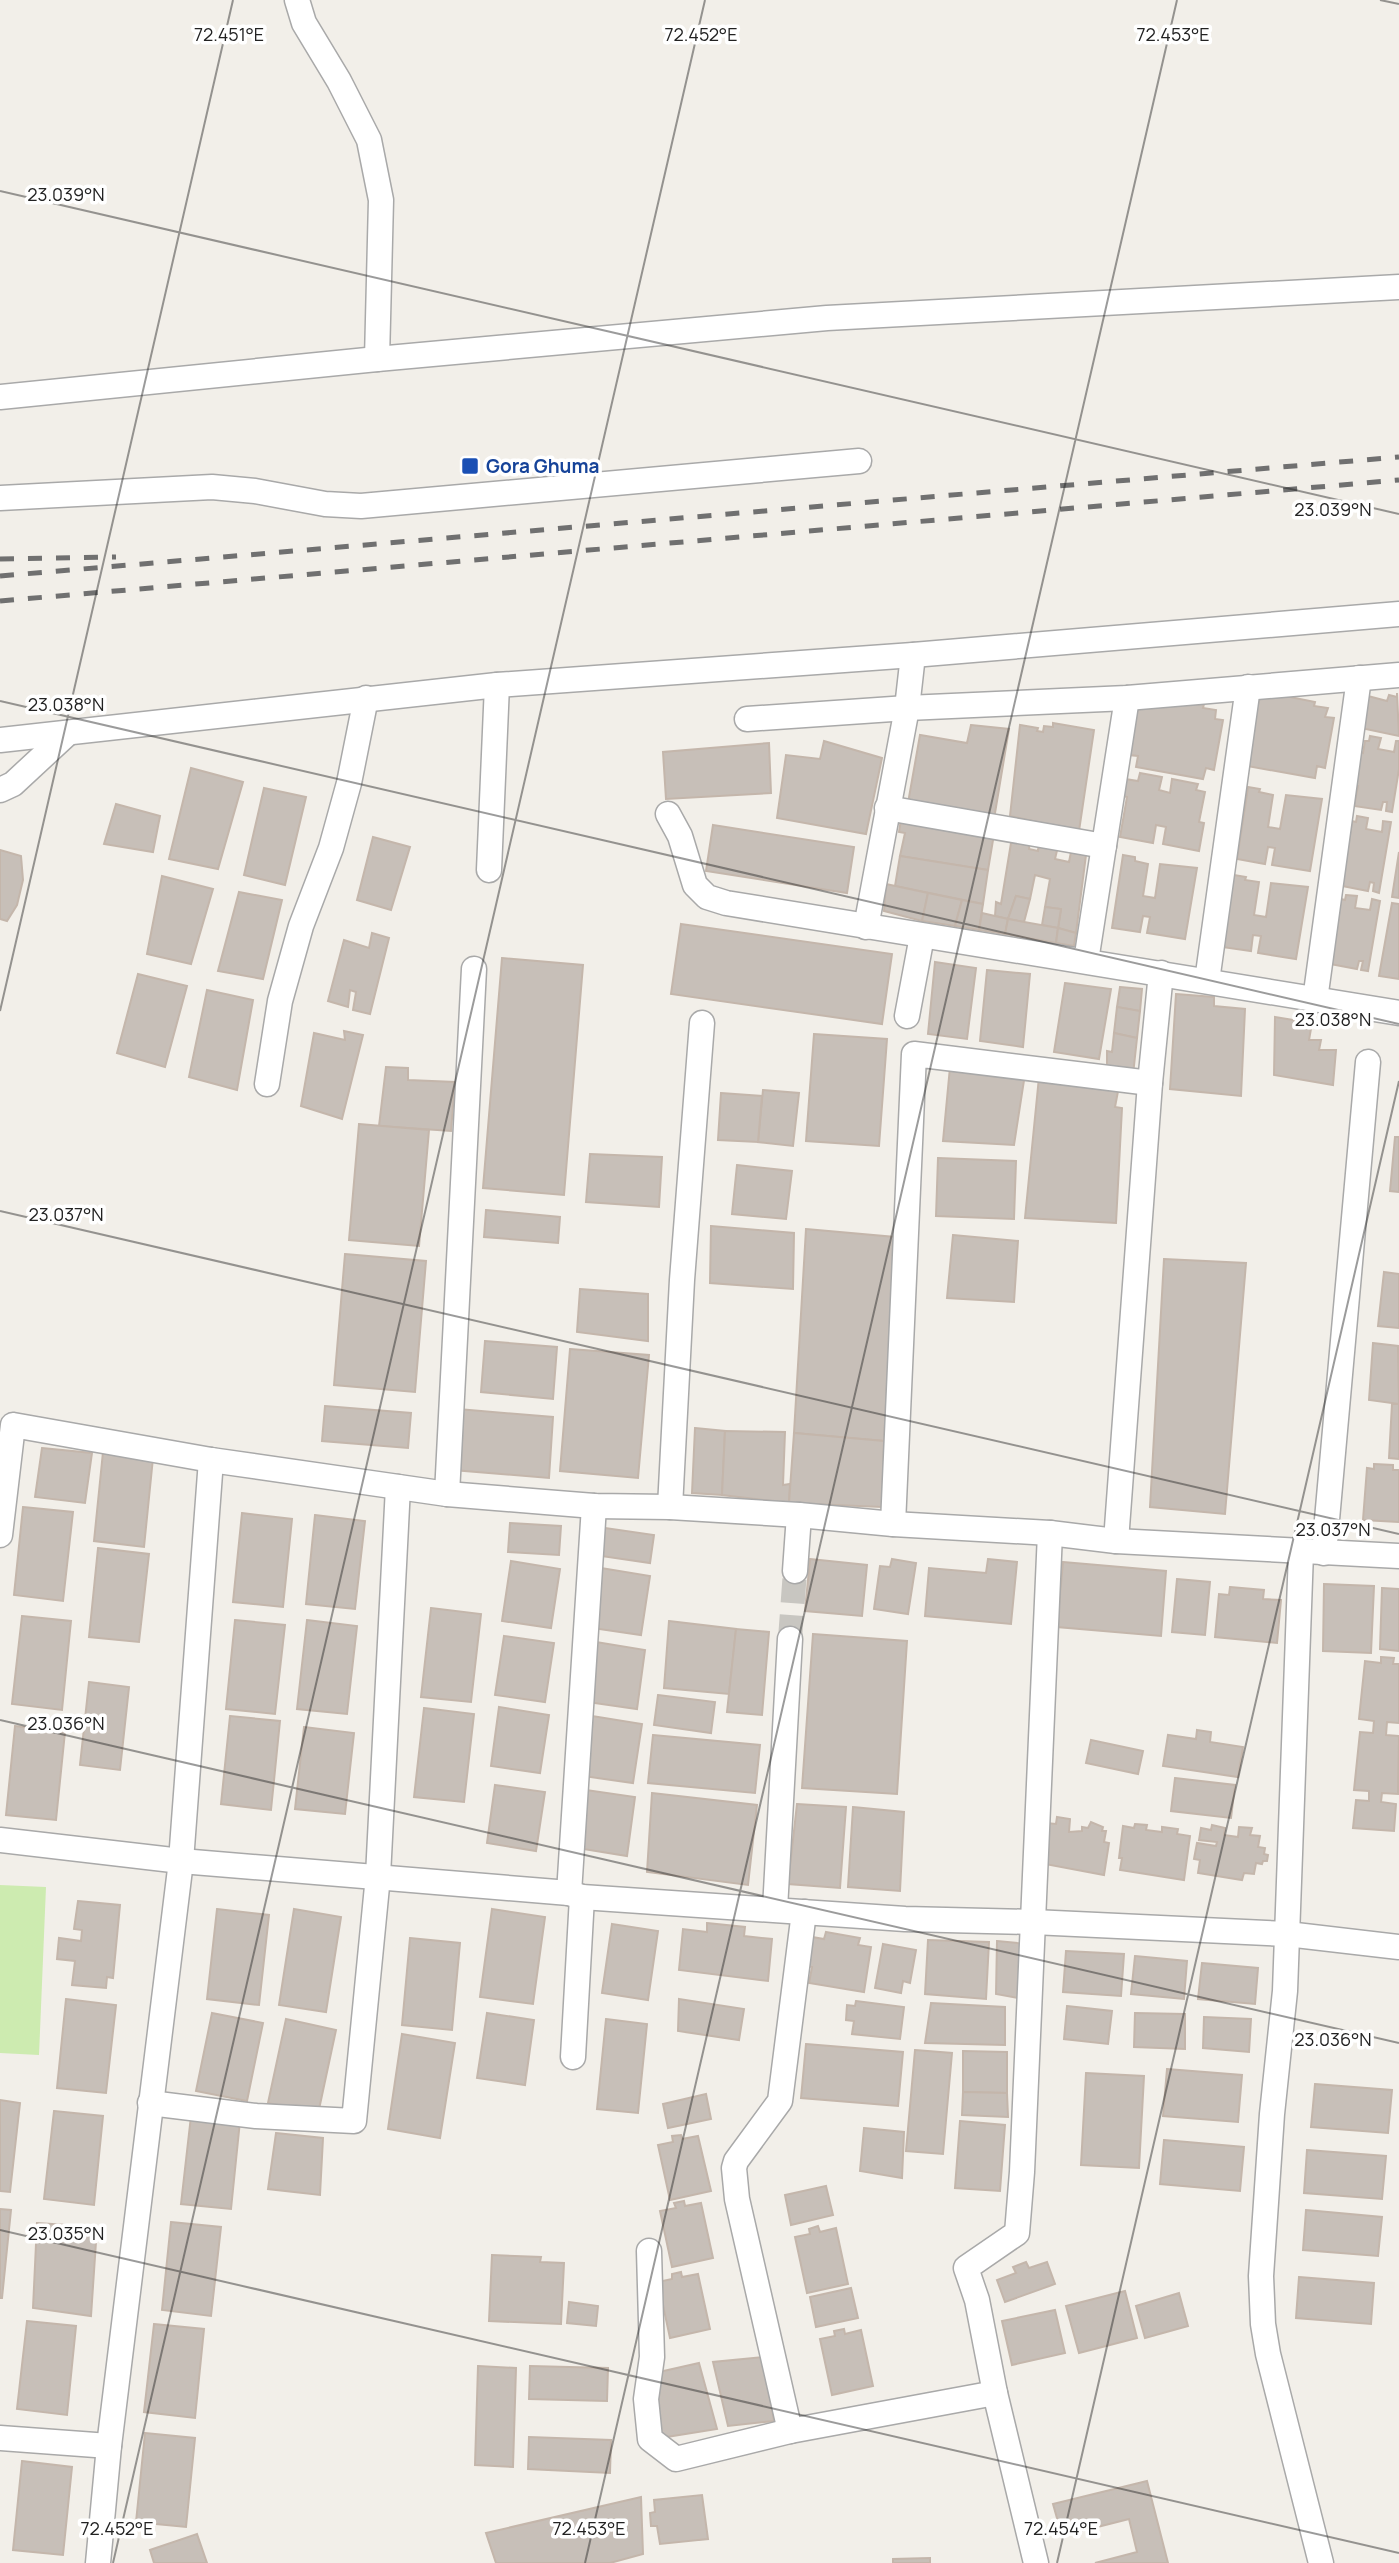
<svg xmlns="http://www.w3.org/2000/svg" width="1399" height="2563" font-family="Manrope,sans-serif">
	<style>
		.grass { fill: #cdebb0 }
		.building { fill: #c7bfb8; stroke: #c4b6ab; stroke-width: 2 }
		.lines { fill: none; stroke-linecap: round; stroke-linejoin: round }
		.street-tunnel { stroke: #c8c6c1; stroke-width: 24; stroke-dasharray: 24 12; stroke-linecap: butt }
		.street-casing { stroke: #a9a9a9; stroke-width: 27 }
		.street { stroke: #fff; stroke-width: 24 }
		.rail { stroke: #707070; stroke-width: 5; stroke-dasharray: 14 14; stroke-linecap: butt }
		.ticks { fill: none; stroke: #222; stroke-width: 2; stroke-opacity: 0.45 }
		.transit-dot { fill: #1a4fb4; stroke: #fff; stroke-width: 2.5 }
		.labels { text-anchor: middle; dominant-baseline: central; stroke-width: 7; stroke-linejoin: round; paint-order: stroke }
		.transit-label { font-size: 19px; font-weight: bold; fill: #164399; stroke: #fff; text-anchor: start }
		.ticks-label { font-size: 18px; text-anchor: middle; fill: #222; stroke: #fff; stroke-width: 7; stroke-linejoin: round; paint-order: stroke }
	</style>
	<rect width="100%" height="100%" fill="#f2efe9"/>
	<polygon class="grass" points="0,1885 46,1887 39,2055 0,2053"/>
	<g class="building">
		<polygon points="1397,693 1399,736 1361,728 1368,696 1387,701 1389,695 1397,697"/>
		<polygon points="1275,694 1315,702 1314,706 1328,708 1325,717 1334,718 1325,768 1317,766 1315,778 1247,766 1249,704 1258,705 1260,696 1274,698"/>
		<polygon points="1204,704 1203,708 1216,710 1215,719 1223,720 1214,770 1206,768 1203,779 1136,767 1138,756 1129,755 1138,706"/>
		<polygon points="1053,723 1094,730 1079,831 1010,816 1020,725 1038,728 1037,731 1043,732 1044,726 1053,727"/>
		<polygon points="971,725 1009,729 994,819 908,803 920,735 967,743"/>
		<polygon points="1370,736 1381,738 1378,749 1394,752 1396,741 1399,741 1399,769 1392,812 1386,811 1387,802 1383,802 1381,810 1354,806 1358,786 1354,786 1360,752 1363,753 1365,741 1369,741"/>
		<polygon points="824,741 882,758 866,834 777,818 786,755 820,759"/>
		<polygon points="769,743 771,793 666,799 663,752"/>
		<polygon points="191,768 243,782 218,869 169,859"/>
		<polygon points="1140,773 1162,777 1159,790 1170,793 1172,779 1198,784 1196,790 1205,792 1199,822 1204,823 1199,851 1163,844 1166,827 1156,825 1153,843 1120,837 1127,797 1122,796 1125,779 1138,781"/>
		<polygon points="1248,787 1260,789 1259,792 1273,795 1268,827 1280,829 1286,795 1322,799 1310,871 1272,865 1275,848 1268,847 1265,864 1237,859"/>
		<polygon points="264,788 306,797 285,885 244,875"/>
		<polygon points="116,804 160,816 153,852 104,844"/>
		<polygon points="1357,816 1368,818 1366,829 1382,832 1383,821 1391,822 1379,893 1373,891 1374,883 1370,882 1368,891 1342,886 1352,821 1356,822"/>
		<polygon points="901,819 994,834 988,870 900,856 905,833 899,832"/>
		<polygon points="713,825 854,847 847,893 706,871"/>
		<polygon points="373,837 410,847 391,910 357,900"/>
		<polygon points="1012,837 1030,840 1029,849 1038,851 1039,840 1059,842 1055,859 1069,862 1071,852 1086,855 1076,933 1058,928 1061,909 1045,907 1050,879 1035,875 1030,899 1016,896 1008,919 995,916 996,902 1001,904"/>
		<polygon points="0,850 21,856 23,880 17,905 7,921 0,919"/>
		<polygon points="1399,852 1399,898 1392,897"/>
		<polygon points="1123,855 1135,857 1135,861 1148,864 1143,896 1155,898 1160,864 1197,868 1185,939 1147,933 1150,917 1143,916 1140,932 1112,928"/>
		<polygon points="900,856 988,870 983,904 895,886"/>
		<polygon points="1234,875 1246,877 1245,880 1259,882 1254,915 1266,917 1271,883 1308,887 1296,959 1258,953 1261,936 1253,935 1251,951 1222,947"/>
		<polygon points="162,876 213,889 191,964 147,954"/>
		<polygon points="886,884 928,893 922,921 884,911"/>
		<polygon points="239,892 282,900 263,979 218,971"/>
		<polygon points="928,893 962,900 955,926 922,921"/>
		<polygon points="1346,895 1357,896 1355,908 1370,910 1372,899 1380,901 1368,971 1361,970 1363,961 1359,961 1357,969 1330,964 1341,899 1345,900"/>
		<polygon points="1016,896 1030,899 1024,922 1008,919"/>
		<polygon points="962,900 983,904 979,930 955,926"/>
		<polygon points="1392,903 1399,904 1399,979 1379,976"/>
		<polygon points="1045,907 1061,909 1058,928 1042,925"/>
		<polygon points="982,913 1008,919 1005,934 979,930"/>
		<polygon points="1008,919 1058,928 1056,943 1005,934"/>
		<polygon points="681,924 892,954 882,1024 671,994"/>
		<polygon points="1058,928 1076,933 1074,946 1056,943"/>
		<polygon points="372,933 389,938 370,1014 353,1010 356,992 350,990 348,1007 328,1001 344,940 369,948"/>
		<polygon points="502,958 583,965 564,1195 483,1188"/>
		<polygon points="935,962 976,968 967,1039 928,1034"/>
		<polygon points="987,970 1030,974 1023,1047 980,1041"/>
		<polygon points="138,974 187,986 165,1067 117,1053"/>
		<polygon points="1065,983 1111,989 1099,1059 1054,1052"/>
		<polygon points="1120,987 1142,989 1140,1011 1117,1007"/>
		<polygon points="207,990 253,1000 237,1090 189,1077"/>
		<polygon points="1176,994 1214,997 1214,1006 1245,1009 1241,1096 1170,1089"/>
		<polygon points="1117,1007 1140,1011 1137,1038 1114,1033"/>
		<polygon points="1275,1017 1312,1023 1309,1040 1321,1040 1319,1050 1336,1050 1333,1085 1274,1075"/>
		<polygon points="344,1031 363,1035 342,1119 301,1106 314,1033 345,1040"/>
		<polygon points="1114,1033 1137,1038 1133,1075 1107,1072 1107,1051 1112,1052"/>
		<polygon points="814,1034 887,1039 879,1146 806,1141"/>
		<polygon points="386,1067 408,1068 408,1080 455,1082 451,1131 379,1126"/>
		<polygon points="950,1067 1025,1074 1014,1145 943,1141"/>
		<polygon points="1039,1077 1119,1086 1115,1107 1122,1108 1116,1223 1025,1218"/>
		<polygon points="763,1090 799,1093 793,1146 758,1142"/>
		<polygon points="721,1093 762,1096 758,1142 718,1140"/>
		<polygon points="359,1124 429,1130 419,1246 349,1240"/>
		<polygon points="1395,1137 1399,1137 1399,1192 1390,1191"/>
		<polygon points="590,1154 662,1157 659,1207 586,1202"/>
		<polygon points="938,1158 1016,1161 1014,1219 936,1216"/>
		<polygon points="737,1165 792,1171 786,1219 732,1214"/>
		<polygon points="486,1210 560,1217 558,1243 484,1237"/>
		<polygon points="711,1226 794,1233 793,1289 710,1283"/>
		<polygon points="806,1229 895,1237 884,1441 794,1433"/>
		<polygon points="953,1235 1018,1241 1014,1302 947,1298"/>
		<polygon points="345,1254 426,1261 415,1392 334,1385"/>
		<polygon points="1164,1259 1246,1263 1225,1514 1150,1507"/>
		<polygon points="1384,1272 1399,1274 1399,1328 1378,1326"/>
		<polygon points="580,1289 648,1294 648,1341 577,1332"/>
		<polygon points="485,1341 557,1347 553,1399 481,1392"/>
		<polygon points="1373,1343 1398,1346 1399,1404 1369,1400"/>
		<polygon points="570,1349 649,1355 638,1478 560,1471"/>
		<polygon points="1392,1404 1399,1404 1399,1459 1389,1458"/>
		<polygon points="325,1406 411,1413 408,1448 322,1441"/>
		<polygon points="458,1409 553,1417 549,1478 453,1470"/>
		<polygon points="695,1428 725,1431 722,1495 692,1493"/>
		<polygon points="725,1431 785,1432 783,1485 790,1484 789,1503 722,1495"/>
		<polygon points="794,1433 884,1441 882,1507 789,1503"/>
		<polygon points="42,1448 92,1453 85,1503 35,1497"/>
		<polygon points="103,1452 153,1458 144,1547 94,1541"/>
		<polygon points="1374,1464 1393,1465 1393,1470 1399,1470 1399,1522 1363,1520 1367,1468 1374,1469"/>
		<polygon points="23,1507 73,1512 63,1601 14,1595"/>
		<polygon points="242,1513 292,1519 283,1607 233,1602"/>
		<polygon points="315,1515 365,1521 355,1609 306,1604"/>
		<polygon points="510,1523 561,1526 559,1555 508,1552"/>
		<polygon points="605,1528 654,1535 650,1563 601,1556"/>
		<polygon points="98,1548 149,1554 139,1642 89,1637"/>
		<polygon points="810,1559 867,1565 862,1616 805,1611"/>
		<polygon points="892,1559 916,1563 908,1614 874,1609 880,1566 890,1567"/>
		<polygon points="988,1559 1017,1562 1011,1624 925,1616 929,1568 986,1573"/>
		<polygon points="511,1561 560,1569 551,1628 502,1621"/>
		<polygon points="1063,1562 1166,1571 1161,1636 1057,1627"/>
		<polygon points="601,1568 650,1576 641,1635 592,1628"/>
		<polygon points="1177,1579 1210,1582 1205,1635 1172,1632"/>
		<polygon points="1324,1584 1374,1586 1371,1653 1323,1651"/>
		<polygon points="1230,1587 1264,1590 1263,1599 1281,1600 1277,1643 1215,1637 1219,1594 1229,1595"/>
		<polygon points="1382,1588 1399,1589 1399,1651 1380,1649"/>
		<polygon points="431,1608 481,1614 471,1702 421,1697"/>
		<polygon points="22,1616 71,1621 62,1710 12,1704"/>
		<polygon points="235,1620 285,1625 275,1714 226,1709"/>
		<polygon points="307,1620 357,1626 347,1714 297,1709"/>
		<polygon points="669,1621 736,1629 729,1694 664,1688"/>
		<polygon points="736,1629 769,1632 762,1715 727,1712"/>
		<polygon points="813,1634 907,1641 897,1794 802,1788"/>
		<polygon points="504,1636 554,1643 545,1702 495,1695"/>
		<polygon points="596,1642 645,1650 637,1709 587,1702"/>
		<polygon points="1381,1657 1394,1658 1393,1664 1399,1664 1399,1723 1387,1722 1386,1735 1399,1736 1398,1794 1382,1793 1381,1802 1396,1804 1394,1831 1353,1828 1356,1800 1369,1801 1369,1791 1354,1790 1360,1732 1373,1733 1374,1721 1359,1719 1365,1661 1381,1663"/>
		<polygon points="89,1682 129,1687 120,1770 80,1765"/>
		<polygon points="658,1695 715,1702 711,1733 654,1725"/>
		<polygon points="499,1707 549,1715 540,1773 491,1766"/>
		<polygon points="424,1708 474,1714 464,1802 414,1797"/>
		<polygon points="230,1716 280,1721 271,1810 221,1804"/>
		<polygon points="592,1716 642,1724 633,1783 583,1776"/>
		<polygon points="15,1726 65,1732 56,1820 6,1815"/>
		<polygon points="304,1727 354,1733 345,1814 295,1809"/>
		<polygon points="1197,1730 1211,1732 1210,1742 1243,1747 1238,1777 1163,1766 1168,1735 1196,1739"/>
		<polygon points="653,1735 760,1745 755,1793 648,1783"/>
		<polygon points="1091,1740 1143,1751 1138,1774 1086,1763"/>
		<polygon points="1175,1778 1235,1785 1231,1818 1171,1811"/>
		<polygon points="495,1785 545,1792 536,1851 487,1843"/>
		<polygon points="586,1790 635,1797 627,1856 577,1848"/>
		<polygon points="652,1793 757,1805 748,1885 647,1872"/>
		<polygon points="797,1804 846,1807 840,1888 788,1884"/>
		<polygon points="853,1807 904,1812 900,1891 848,1887"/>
		<polygon points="1057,1817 1070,1819 1069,1832 1082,1831 1082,1827 1088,1828 1091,1822 1103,1827 1102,1831 1106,1831 1104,1842 1109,1843 1104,1875 1045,1864 1047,1823 1056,1824"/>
		<polygon points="1135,1824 1147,1825 1146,1830 1162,1832 1162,1827 1178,1829 1177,1834 1190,1836 1184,1880 1120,1870 1122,1858 1119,1858 1123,1826 1134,1828"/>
		<polygon points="1212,1825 1225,1828 1224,1835 1238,1837 1239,1827 1252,1828 1250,1835 1260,1836 1258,1847 1265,1848 1264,1854 1268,1855 1267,1861 1263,1861 1262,1864 1256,1863 1254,1874 1244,1873 1242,1880 1198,1873 1200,1860 1194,1859 1197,1843 1216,1846 1217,1842 1199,1840 1201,1828 1211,1830"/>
		<polygon points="78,1901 120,1905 113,1978 107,1977 106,1988 72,1985 75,1961 57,1959 59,1938 81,1941 82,1930 74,1929"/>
		<polygon points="217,1909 269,1915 259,2005 207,1999"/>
		<polygon points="294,1909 341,1917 326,2012 279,2005"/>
		<polygon points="492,1909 545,1917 533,2004 480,1997"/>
		<polygon points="707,1923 745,1927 744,1936 772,1939 768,1981 679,1970 683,1929 707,1932"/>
		<polygon points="612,1924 658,1931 648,2000 602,1993"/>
		<polygon points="826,1932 860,1938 858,1945 871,1947 864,1992 809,1983 812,1967 807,1966 812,1937 824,1939"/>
		<polygon points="410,1938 460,1943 452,2030 402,2025"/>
		<polygon points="928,1940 989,1942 986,1999 925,1994"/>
		<polygon points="997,1941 1027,1944 1023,1999 996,1994"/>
		<polygon points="883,1944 916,1950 910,1983 903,1981 901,1993 875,1988"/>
		<polygon points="1066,1951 1124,1954 1121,1996 1063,1992"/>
		<polygon points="1135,1956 1187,1961 1184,1999 1131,1994"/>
		<polygon points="1202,1963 1258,1968 1255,2004 1198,1999"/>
		<polygon points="66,1999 116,2005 106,2093 57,2088"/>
		<polygon points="679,1999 744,2009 739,2040 678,2031"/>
		<polygon points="856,2001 904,2007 900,2039 852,2034 854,2021 846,2020 847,2005 855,2006"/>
		<polygon points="931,2003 1005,2007 1005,2045 925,2043"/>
		<polygon points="1067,2006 1112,2011 1108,2044 1064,2039"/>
		<polygon points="212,2013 263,2023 247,2101 196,2091"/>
		<polygon points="487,2013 534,2020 525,2085 477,2078"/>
		<polygon points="1135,2013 1185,2014 1185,2049 1134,2047"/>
		<polygon points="1204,2017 1251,2019 1249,2052 1203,2048"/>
		<polygon points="286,2019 336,2030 318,2114 268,2103"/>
		<polygon points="606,2019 647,2024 638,2113 597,2109"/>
		<polygon points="402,2034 455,2043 440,2138 388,2129"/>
		<polygon points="806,2044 903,2052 898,2106 801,2098"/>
		<polygon points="915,2050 952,2053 943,2154 906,2151"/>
		<polygon points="963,2051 1007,2052 1007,2093 963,2092"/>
		<polygon points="1167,2069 1242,2075 1238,2122 1163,2116"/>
		<polygon points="1086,2073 1144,2076 1139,2168 1081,2165"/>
		<polygon points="1315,2084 1392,2090 1388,2133 1311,2127"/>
		<polygon points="963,2092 1007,2093 1008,2117 962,2115"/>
		<polygon points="706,2094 711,2119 668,2128 663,2104"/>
		<polygon points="0,2100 20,2103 10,2192 0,2191"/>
		<polygon points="54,2111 103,2116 94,2205 44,2199"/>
		<polygon points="191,2116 240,2121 231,2209 181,2204"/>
		<polygon points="960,2121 1005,2125 1000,2191 955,2188"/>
		<polygon points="864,2128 904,2132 902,2178 860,2171"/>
		<polygon points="276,2133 323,2138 320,2195 268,2189"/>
		<polygon points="681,2135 682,2139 698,2136 711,2191 670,2200 658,2145 673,2142 672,2136"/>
		<polygon points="1164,2140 1244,2147 1240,2191 1160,2184"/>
		<polygon points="1307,2150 1386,2156 1382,2199 1304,2193"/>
		<polygon points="826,2186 833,2215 791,2225 785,2195"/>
		<polygon points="684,2201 685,2206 701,2203 713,2258 672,2267 660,2211 676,2208 674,2203"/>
		<polygon points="0,2209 11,2210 2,2298 0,2298"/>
		<polygon points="1306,2210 1382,2217 1378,2256 1303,2250"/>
		<polygon points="171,2222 221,2227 211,2316 162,2310"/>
		<polygon points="37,2223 97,2227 91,2316 33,2308"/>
		<polygon points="818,2226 820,2232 836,2228 848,2284 807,2293 795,2237 810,2234 809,2229"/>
		<polygon points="492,2255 541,2257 540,2262 564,2263 561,2324 489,2321"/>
		<polygon points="1026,2262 1029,2268 1047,2262 1055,2284 1005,2302 997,2280 1016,2273 1013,2267"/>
		<polygon points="681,2272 682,2277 698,2274 710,2329 670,2338 658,2282 672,2279 672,2274"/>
		<polygon points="1299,2277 1374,2283 1371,2324 1296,2318"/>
		<polygon points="851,2288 858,2318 816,2327 810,2297"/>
		<polygon points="1125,2291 1137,2338 1079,2353 1066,2306"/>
		<polygon points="1179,2293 1188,2326 1145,2338 1136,2306"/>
		<polygon points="569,2302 598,2306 596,2326 567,2323"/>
		<polygon points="1055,2310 1065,2353 1012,2365 1002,2321"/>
		<polygon points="27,2321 76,2326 67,2415 17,2409"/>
		<polygon points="154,2324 204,2329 195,2418 144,2412"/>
		<polygon points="844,2329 845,2334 861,2330 873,2386 832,2395 820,2339 835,2336 834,2331"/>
		<polygon points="763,2357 774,2421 728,2426 713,2362"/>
		<polygon points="699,2363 717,2429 660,2438 650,2374"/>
		<polygon points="478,2366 516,2368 513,2467 475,2465"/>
		<polygon points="530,2366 608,2368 607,2401 529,2399"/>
		<polygon points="145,2433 195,2438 186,2527 136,2522"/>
		<polygon points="529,2437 611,2440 610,2473 528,2469"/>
		<polygon points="22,2461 72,2467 63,2555 13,2550"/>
		<polygon points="1147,2481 1168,2563 1095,2563 1137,2552 1129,2519 1062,2536 1053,2504"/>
		<polygon points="702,2495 708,2539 660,2544 657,2526 651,2526 650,2513 655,2512 654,2500"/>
		<polygon points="641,2497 643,2554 610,2563 496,2563 486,2533"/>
		<polygon points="197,2534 207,2563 154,2563 150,2550"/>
		<polygon points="930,2558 930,2563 893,2563 893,2559"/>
	</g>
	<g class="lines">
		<polyline class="street-tunnel" points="790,1639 795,1571"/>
		<defs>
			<g id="street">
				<polyline points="297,0 304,23 339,81 369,140 381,200 377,359"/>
				<polyline points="0,397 377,359 827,318 1399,287"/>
				<polyline points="0,498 212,487 255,491 325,504 361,506 859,461"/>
				<polyline points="747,719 907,708 1127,698 1399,675"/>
				<polyline points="0,740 497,685 913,655 1399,614"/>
				<polyline points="0,790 13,784 68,733"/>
				<polyline points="887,808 1104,846"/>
				<polyline points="668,814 680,836 695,885 707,897 726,903 1399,1013"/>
				<polyline points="489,870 497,685"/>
				<polyline points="866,927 907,708 913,655"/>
				<polyline points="1086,961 1127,698"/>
				<polyline points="1207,981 1248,687"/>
				<polyline points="1315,1000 1359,678"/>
				<polyline points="907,1016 922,936"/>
				<polyline points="267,1084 280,1001 301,926 331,848 349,783 366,698"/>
				<polyline points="447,1494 474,969"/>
				<polyline points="670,1507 682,1280 702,1023"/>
				<polyline points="893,1524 914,1054 1150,1083"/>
				<polyline points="0,1535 13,1425 211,1460 447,1494 594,1506 670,1507 799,1515 893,1524 1050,1533 1116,1541 1399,1556"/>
				<polyline points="1116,1541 1150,1083 1161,973"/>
				<polyline points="1301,1552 1285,1991 1272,2114 1261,2276 1263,2324 1268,2354 1321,2563"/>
				<polyline points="1324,1553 1368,1062"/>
				<polyline points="795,1571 799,1515"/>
				<polyline points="0,1840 181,1861 569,1893 582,1897 905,1919 1033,1922 1287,1934 1399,1947"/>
				<polyline points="569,1893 594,1506"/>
				<polyline points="775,1909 790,1639"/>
				<polyline points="573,2057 582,1897"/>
				<polyline points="150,2103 256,2116 354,2121 378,1876 398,1487"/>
				<polyline points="649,2251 652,2357 646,2399 650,2439 676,2459 790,2431 995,2393"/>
				<polyline points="790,2431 737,2199 734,2168 736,2161 780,2101 804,1912"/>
				<polyline points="0,2438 109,2446"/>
				<polyline points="98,2563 109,2446 181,1861 211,1460"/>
				<polyline points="1036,2563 995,2393 977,2300 966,2268 1017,2233 1022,2172 1050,1533"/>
			</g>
		</defs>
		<use href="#street" class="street-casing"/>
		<use href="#street" class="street"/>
		<g class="rail">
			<polyline points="0,559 116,557"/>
			<polyline points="0,576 1399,457"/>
			<polyline points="0,601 1399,480"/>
		</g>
	</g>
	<path class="ticks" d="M 1380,0 L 1399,4M 0,191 L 1399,514M 0,701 L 1399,1024M 0,1011 L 233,0M 0,1211 L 1399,1534M 0,1720 L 1399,2043M 0,2230 L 1399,2553M 113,2563 L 705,0M 585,2563 L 1177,0M 1057,2563 L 1399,1081"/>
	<rect class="transit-dot" x="461" y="457" width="18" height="18" rx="3.5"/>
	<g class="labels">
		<g class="transit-label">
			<text x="486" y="466">Gora Ghuma</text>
		</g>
	</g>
	<g class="ticks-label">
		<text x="701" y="41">72.452°E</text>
		<text x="1173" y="41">72.453°E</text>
		<text x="229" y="41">72.451°E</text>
		<text x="66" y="201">23.039°N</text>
		<text x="1333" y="516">23.039°N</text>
		<text x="66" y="711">23.038°N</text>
		<text x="1333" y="1026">23.038°N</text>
		<text x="66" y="1221">23.037°N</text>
		<text x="1333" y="1536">23.037°N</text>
		<text x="66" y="1730">23.036°N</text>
		<text x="1333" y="2046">23.036°N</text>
		<text x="66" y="2240">23.035°N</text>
		<text x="117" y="2535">72.452°E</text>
		<text x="589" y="2535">72.453°E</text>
		<text x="1061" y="2535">72.454°E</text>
	</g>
</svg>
